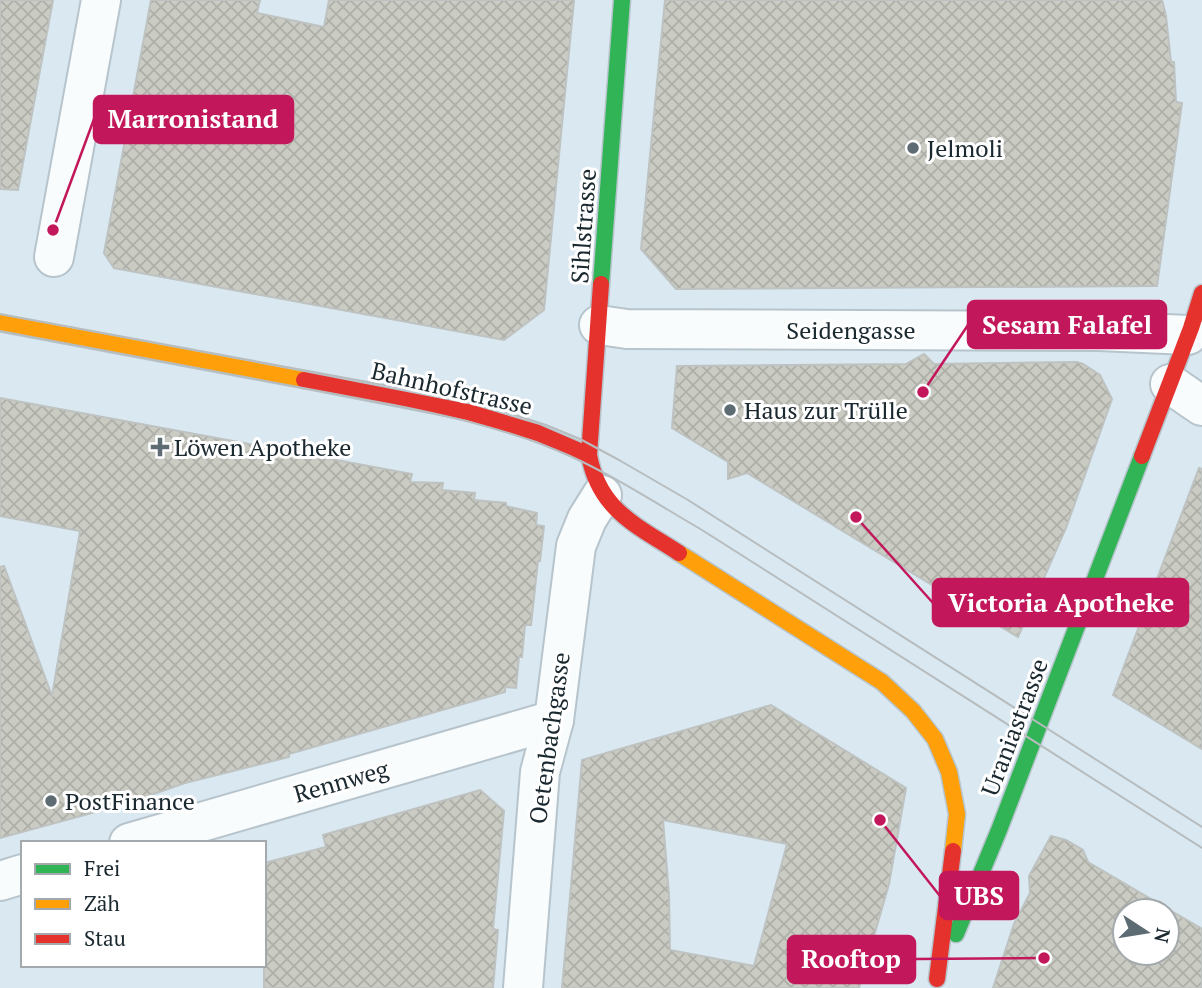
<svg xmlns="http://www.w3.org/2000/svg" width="1202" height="988" font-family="'PT Serif',serif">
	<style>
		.building { fill: url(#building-cross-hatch); stroke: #bec2c0; stroke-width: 2; fill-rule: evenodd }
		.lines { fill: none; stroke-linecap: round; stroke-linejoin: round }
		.street-casing { stroke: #b7c4cc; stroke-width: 42 }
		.fast-casing { stroke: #b7c4cc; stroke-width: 19 }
		.slow-casing { stroke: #b7c4cc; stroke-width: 19 }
		.jam-casing { stroke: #b7c4cc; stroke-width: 19 }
		.street { stroke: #f9fcfd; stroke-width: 38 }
		.fast { stroke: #30b455; stroke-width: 16 }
		.slow { stroke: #ff9f0a; stroke-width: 16 }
		.jam { stroke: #e5322d; stroke-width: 16 }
		.tram { stroke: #b7bcbe; stroke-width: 2 }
		.poi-dot { fill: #5d6b73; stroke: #fff; stroke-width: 2.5 }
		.labels { text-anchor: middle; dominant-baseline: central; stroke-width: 6; stroke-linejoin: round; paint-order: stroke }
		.poi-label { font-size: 24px; fill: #1a282f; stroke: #fff; text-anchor: start }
		.street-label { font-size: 24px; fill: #1a282f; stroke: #fff }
		.leader { fill: none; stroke: #c2185b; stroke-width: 2.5 }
		.callout-dot { fill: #c2185b; stroke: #fff; stroke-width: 2.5 }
		.callout { fill: #c2185b; stroke: #c2185b; stroke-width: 2.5 }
		.callout-label { font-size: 26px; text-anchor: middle; font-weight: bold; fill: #fff }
	</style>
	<defs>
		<pattern id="building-cross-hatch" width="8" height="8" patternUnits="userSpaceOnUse" patternTransform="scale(1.75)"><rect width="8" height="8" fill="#caccc3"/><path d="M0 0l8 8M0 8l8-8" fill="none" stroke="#adafa8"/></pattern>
	</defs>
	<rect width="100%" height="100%" fill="#d9e8f1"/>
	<g class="building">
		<polygon points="0,0 53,0 18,190 0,189"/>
		<polygon points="151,0 260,0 257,13 324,27 329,0 574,0 544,310 504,340 114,268 104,253"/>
		<polygon points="665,0 1162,0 1166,16 1171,62 1174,62 1176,102 1182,103 1157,286 676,289 641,249"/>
		<polygon points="924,354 934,364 1077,362 1083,364 1100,375 1112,399 1066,528 1018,637 747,473 728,479 728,462 672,428 677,366 906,364"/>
		<polygon points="0,398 412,474 410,482 443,483 442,490 475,493 474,500 506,503 506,506 537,513 536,525 544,526 540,561 538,561 531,625 525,625 522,657 519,657 516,688 505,687 505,692 289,754 289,757 185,783 125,804 0,838 0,567 4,566 52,696 80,531 0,516"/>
		<polygon points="1199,468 1202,469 1202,749 1113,695"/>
		<path d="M 771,705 L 906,788 L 889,884 L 859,988 L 562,988 L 582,760 ZM 663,820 L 787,844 L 754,966 L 670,950 L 669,895 Z"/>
		<polygon points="480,790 504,811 493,929 498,930 493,988 264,988 264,863 326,847 323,835"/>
		<path d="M 1051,836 L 1066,840 L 1083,850 L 1088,862 L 1202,929 L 1202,988 L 993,988 L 1014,924 L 1030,893 L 1029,876 ZM 1125,911 L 1167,911 L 1167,953 L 1125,953 Z"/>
	</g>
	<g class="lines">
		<defs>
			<g id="street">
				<polyline points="54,257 101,0"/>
				<polyline points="599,325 627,329 1099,331 1188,335"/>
				<polyline points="1170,384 1202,406"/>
				<polyline points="129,843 554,720"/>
				<polyline points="0,881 23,874"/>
				<polyline points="523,988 540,772 554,720 576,546 587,519 602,495"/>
			</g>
			<g id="fast">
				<polyline points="601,284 622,0"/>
				<polyline points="956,934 999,830 1142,456"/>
			</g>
			<g id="slow">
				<polyline points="0,323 304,380"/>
				<polyline points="679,553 882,682 913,711 935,739 949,772 957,814 953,851"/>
			</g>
			<g id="jam">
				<path d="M 601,284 L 589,455 C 599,510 636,525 679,553"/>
				<polyline points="304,380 468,412 538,433 589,455"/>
				<polyline points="1142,456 1191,328 1202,293"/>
				<polyline points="937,979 953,851"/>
			</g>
		</defs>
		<use href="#street" class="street-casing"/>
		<use href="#fast" class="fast-casing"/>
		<use href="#slow" class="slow-casing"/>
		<use href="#jam" class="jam-casing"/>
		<use href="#street" class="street"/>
		<use href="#fast" class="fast"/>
		<use href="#slow" class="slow"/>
		<use href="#jam" class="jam"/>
		<g class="tram">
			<polyline points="0,314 449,397 490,407 546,425 580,439 619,460 688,500 1202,827"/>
			<path d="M 0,331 L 394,405 C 454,417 514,431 570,456 C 616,477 659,505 702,530 L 1202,848"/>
		</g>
	</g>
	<g class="poi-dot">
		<circle cx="913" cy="148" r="7"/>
		<circle cx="730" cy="410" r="7"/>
		<path d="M156.5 436.5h7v7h7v7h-7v7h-7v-7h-7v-7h7z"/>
		<circle cx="51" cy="801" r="7"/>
	</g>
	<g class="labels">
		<g class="poi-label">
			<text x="927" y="148">Jelmoli</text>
			<text x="744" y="410">Haus zur Trülle</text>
			<text x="174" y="447">Löwen Apotheke</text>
			<text x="65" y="801">PostFinance</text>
		</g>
		<g class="street-label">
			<text transform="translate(583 226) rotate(-86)">Sihlstrasse</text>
			<text x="851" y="330">Seidengasse</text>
			<text transform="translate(452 388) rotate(13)">Bahnhofstrasse</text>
			<text transform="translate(1014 727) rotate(-69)">Uraniastrasse</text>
			<text transform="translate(549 738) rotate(-82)">Oetenbachgasse</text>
			<text transform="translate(341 781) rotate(-16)">Rennweg</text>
		</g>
	</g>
	<path class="leader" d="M53 230L94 119M923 392L968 325M856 517L933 603M880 820L940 896M1044 958L915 959"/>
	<g class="callout-dot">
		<circle cx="53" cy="230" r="7"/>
		<circle cx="923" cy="392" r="7"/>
		<circle cx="856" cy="517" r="7"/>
		<circle cx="880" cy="820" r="7"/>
		<circle cx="1044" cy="958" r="7"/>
	</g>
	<g class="callout">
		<rect x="94" y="96" width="199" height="47" rx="7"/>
		<rect x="968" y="301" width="198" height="47" rx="7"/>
		<rect x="933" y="579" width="255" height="47" rx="7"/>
		<rect x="940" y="872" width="78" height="47" rx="7"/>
		<rect x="788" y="936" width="127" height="47" rx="7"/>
	</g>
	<g class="callout-label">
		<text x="193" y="128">Marronistand</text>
		<text x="1067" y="334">Sesam Falafel</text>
		<text x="1061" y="612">Victoria Apotheke</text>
		<text x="979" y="905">UBS</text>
		<text x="851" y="968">Rooftop</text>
	</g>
	<rect x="21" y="841" width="245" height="126" fill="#ffffff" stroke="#a3a9ac" stroke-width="2"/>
	<rect x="35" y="864" width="35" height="10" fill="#30b455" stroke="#a3a9ac" stroke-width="2"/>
	<text x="84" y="876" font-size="21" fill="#1a282f">Frei</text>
	<rect x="35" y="899" width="35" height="10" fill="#ff9f0a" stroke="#a3a9ac" stroke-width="2"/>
	<text x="84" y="911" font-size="21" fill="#1a282f">Zäh</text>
	<rect x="35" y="934" width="35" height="10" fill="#e5322d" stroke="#a3a9ac" stroke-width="2"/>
	<text x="84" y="946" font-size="21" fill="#1a282f">Stau</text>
	<g transform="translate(1146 932) rotate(102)"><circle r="33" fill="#ffffff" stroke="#a3a9ac" stroke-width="2"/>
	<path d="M0-5L12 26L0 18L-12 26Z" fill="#5d6b73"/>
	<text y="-10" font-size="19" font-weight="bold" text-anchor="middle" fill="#1a282f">N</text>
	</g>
</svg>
